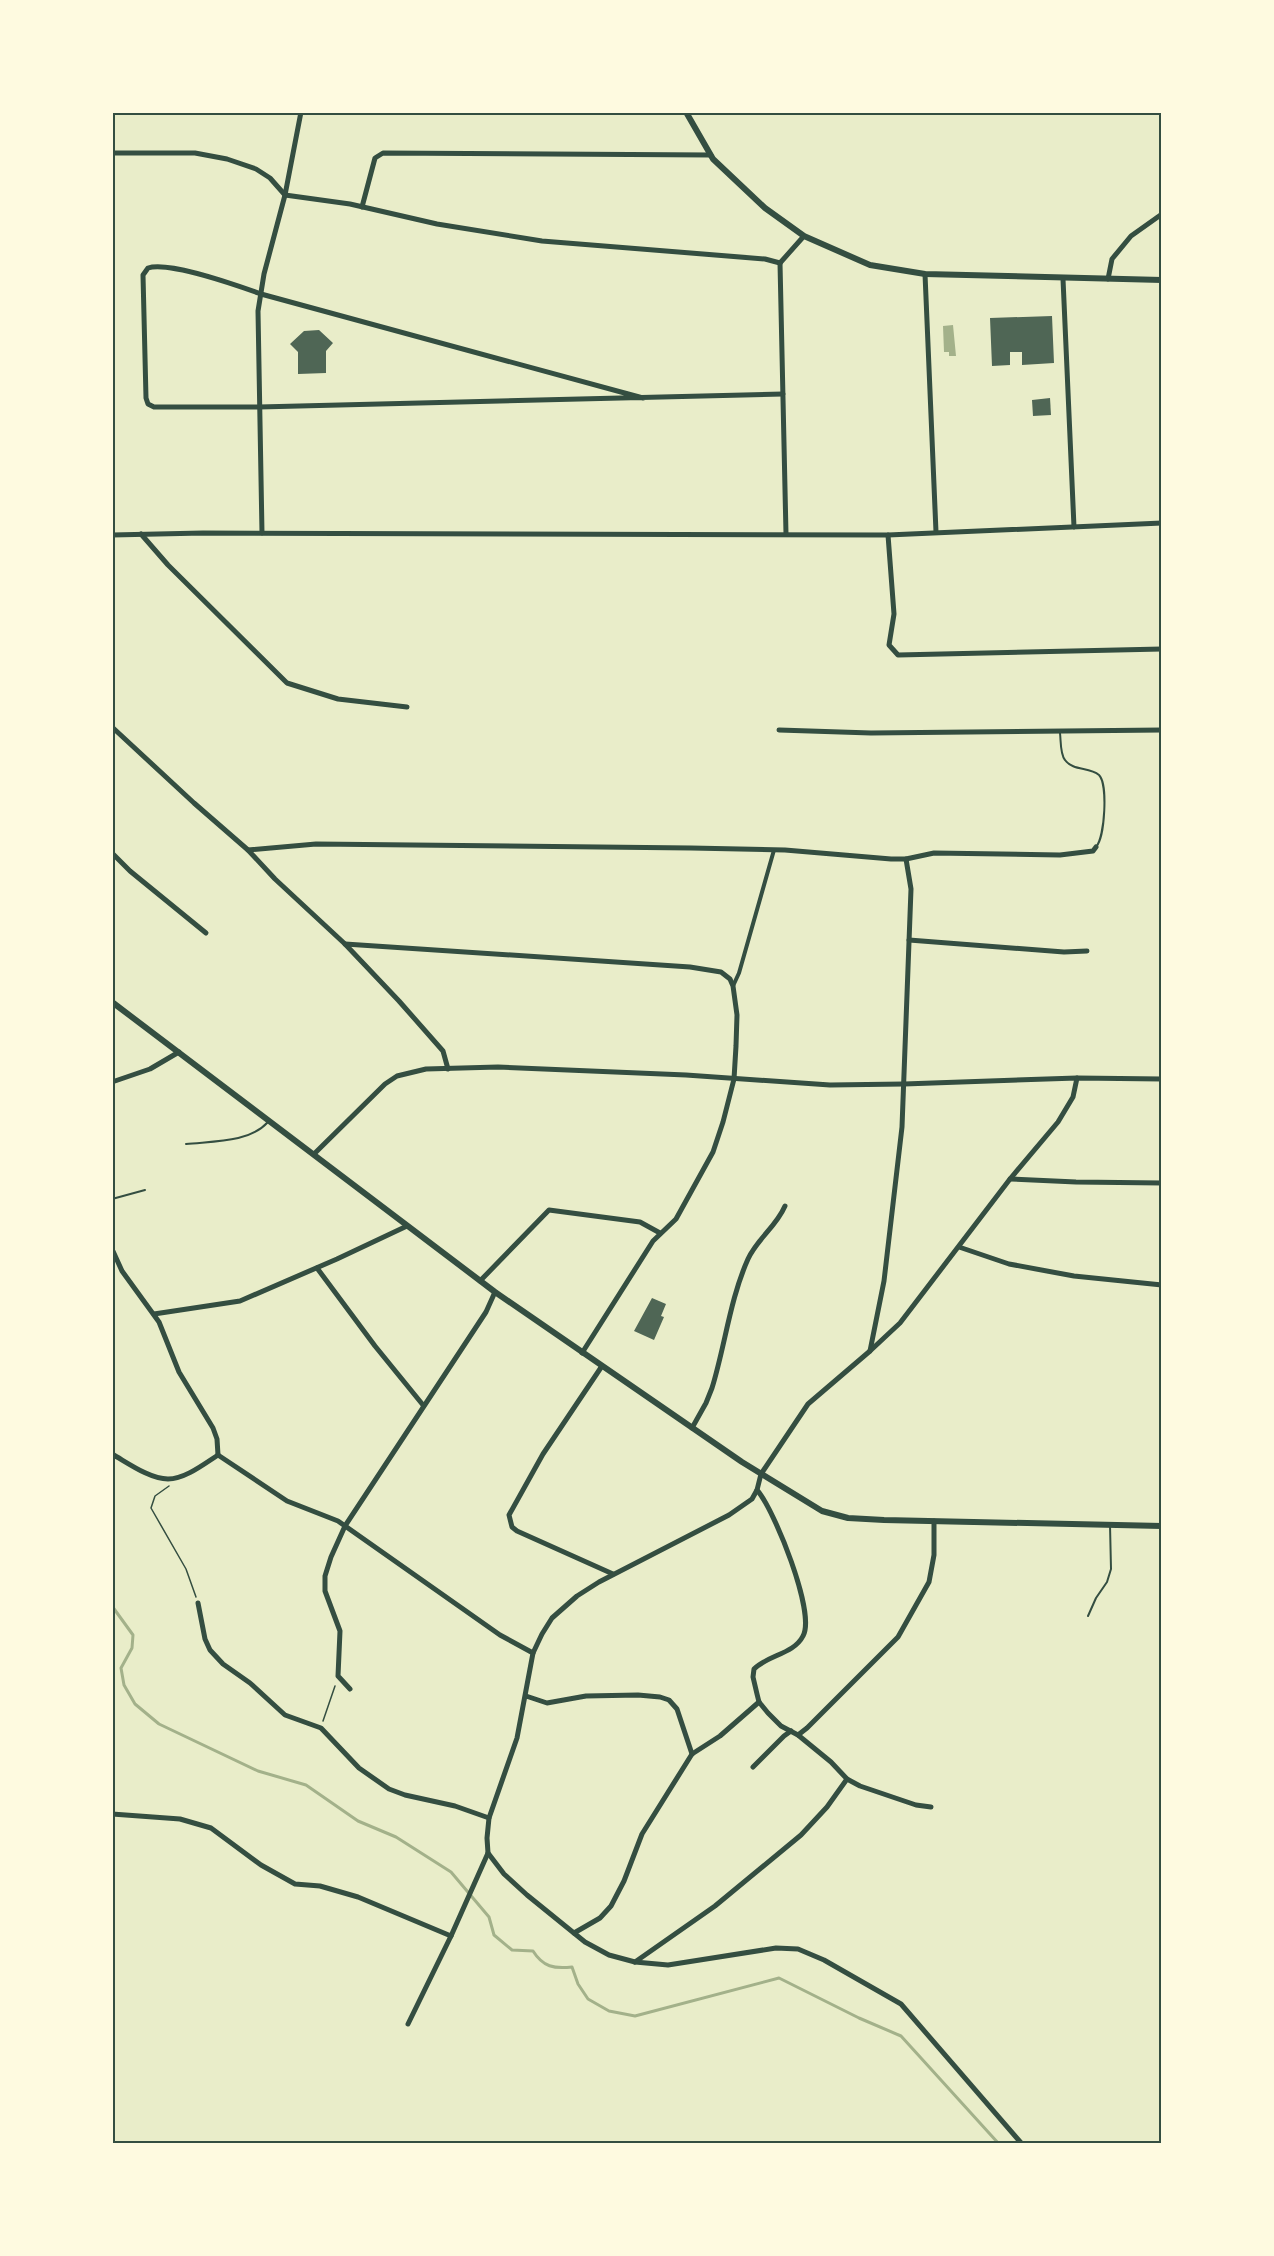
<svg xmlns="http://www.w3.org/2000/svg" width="1274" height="2256" font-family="'DM Sans',sans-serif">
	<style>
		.water { fill: #a3b18a }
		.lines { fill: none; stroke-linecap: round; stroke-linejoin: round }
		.stream { stroke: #a3b18a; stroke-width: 3 }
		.building { fill: #4f6655 }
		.path { stroke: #344e41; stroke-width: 1.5 }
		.service { stroke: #344e41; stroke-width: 2 }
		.pedestrian { stroke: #344e41; stroke-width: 4 }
		.minor { stroke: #344e41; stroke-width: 5 }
		.tertiary { stroke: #344e41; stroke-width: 6 }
		.neatline { fill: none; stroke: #344e41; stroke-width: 2 }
	</style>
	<rect width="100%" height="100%" fill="#e9edc9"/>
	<polygon class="water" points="953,325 956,356 949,356 949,352 944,352 943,326"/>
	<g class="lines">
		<path class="stream" d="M 112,1606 L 133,1635 L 132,1648 L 121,1668 L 124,1685 L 135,1704 L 159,1724 L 258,1771 L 306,1785 L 358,1821 L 396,1837 L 451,1872 L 489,1917 L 494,1935 L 512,1950 L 533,1951 C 543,1967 554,1969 572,1967 L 578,1984 L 588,1999 L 609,2011 L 635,2016 L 779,1978 L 859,2018 L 901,2036 L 999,2144"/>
	</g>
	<g class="building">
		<polygon points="1052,316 1054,363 1022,365 1022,352 1010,352 1010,365 992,366 990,318"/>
		<polygon points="319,330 333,343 326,351 326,373 298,374 298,352 290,344 304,331"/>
		<polygon points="1050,398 1051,415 1033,416 1032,400"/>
		<polygon points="652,1298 666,1304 661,1316 664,1317 654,1340 634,1331"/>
	</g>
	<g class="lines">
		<g class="path">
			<polyline points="169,1486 155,1496 151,1508 186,1569 196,1597"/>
			<polyline points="323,1721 335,1686"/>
		</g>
		<g class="service">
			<path d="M 1060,733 C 1061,741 1060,754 1065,760 C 1073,771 1089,767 1099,775 C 1108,784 1105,837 1096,847"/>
			<path d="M 186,1144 C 213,1141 249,1143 268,1122"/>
			<polyline points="112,1199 145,1190"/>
			<polyline points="1088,1616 1096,1598 1107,1582 1111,1569 1110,1525"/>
		</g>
		<polyline class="pedestrian" points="733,986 739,973 774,850"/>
		<g class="minor">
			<polyline points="112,153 195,153 227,159 256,169 270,178 285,195 350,204 437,224 542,241 765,259 780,263"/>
			<polyline points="362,207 375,158 383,153 711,155"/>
			<polyline points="780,263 786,534"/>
			<polyline points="780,263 804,236"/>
			<polyline points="925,274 936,532"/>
			<polyline points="1063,279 1074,527"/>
			<polyline points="1108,279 1112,259 1131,236 1162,214"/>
			<path d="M 643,398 L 261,294 C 239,286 168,261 148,268 L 143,275 L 146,398 L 148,404 L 154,407 L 259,407 L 783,394"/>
			<polyline points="262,533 258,311 264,274 285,195 301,112"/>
			<polyline points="141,534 168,565 287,683 338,699 407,707"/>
			<polyline points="112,535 203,533 888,535 1162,523"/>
			<polyline points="888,535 894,614 889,645 898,655 1162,649"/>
			<polyline points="112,727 194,803 248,850 275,879 345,944 399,1001 443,1051 448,1069"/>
			<polyline points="779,730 871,733 1162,730"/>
			<polyline points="248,850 316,844 691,848 785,850 891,859 906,859 934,853 1060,855 1093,851 1096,847"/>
			<polyline points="112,853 130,871 206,933"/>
			<polyline points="909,940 1064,952 1087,951"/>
			<polyline points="345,944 690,967 721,972 730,979 733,986 737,1015 736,1046 734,1079 723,1122 713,1152 676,1219 653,1241 582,1353"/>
			<polyline points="112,1082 150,1069 179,1052"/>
			<polyline points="314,1154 385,1084 397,1076 426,1069 498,1067 686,1075 830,1085 904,1084 1077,1078 1162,1079"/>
			<polyline points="1010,1179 1076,1182 1162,1183"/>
			<polyline points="959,1247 1009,1264 1074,1276 1162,1285"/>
			<polyline points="112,1249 122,1271 159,1322 179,1372 213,1428 217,1439 218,1455"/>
			<polyline points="317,1268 375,1346 423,1405"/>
			<polyline points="480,1281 549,1210 640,1222 660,1233"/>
			<polyline points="154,1314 240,1301 337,1259 407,1226"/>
			<polyline points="870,1351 884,1281 902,1127 911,889 906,859"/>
			<polyline points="602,1366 543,1454 509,1515 512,1527 517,1531 613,1574"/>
			<path d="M 692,1428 L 706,1403 L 712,1388 C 725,1346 730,1299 748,1259 C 757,1239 776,1227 785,1206"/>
			<path d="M 112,1454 C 128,1463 150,1479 168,1479 C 185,1479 204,1464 218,1455"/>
			<polyline points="218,1455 287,1501 338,1521 500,1635 533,1653"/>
			<path d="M 757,1490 C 774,1509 816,1613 803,1636 C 794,1654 768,1655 754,1669 L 753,1677 L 757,1694 L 759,1702 L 768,1713 L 781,1726 L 798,1735 L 831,1762 L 847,1779 L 860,1786 L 916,1805 L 931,1807"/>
			<polyline points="198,1603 205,1639 210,1650 223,1664 250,1683 285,1715 321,1728 359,1768 389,1789 405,1795 455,1806 489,1818"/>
			<polyline points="350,1689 338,1676 340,1631 325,1591 325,1576 331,1557 345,1526 486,1312 495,1292"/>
			<polyline points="526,1696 547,1703 586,1696 638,1695 660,1697 669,1700 677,1709 692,1754"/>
			<polyline points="798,1735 807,1728 898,1637 929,1582 934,1555 934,1521"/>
			<polyline points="753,1767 784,1736 791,1731"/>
			<polyline points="112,1814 180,1819 211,1828 261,1865 295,1884 320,1886 358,1897 451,1936"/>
			<polyline points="488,1853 504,1874 527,1895 585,1942 609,1955 635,1962 668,1965 776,1948 798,1949 824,1960 901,2004 1022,2144"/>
			<polyline points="574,1933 600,1918 611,1906 624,1881 642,1834 692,1754 720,1736 759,1702"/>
			<polyline points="635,1962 715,1906 801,1835 827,1807 847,1779"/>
			<polyline points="408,2024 451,1936 488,1853 487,1838 489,1818 517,1738 533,1653 542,1634 552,1618 577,1596 599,1582 729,1515 752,1499 757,1490 761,1474 808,1404 870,1351 900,1323 1010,1179 1058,1122 1073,1097 1077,1078"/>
		</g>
		<g class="tertiary">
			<polyline points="686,112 713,159 765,208 804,236 870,265 925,274 1162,280"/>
			<polyline points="112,1002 495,1292 742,1462 822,1511 848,1518 884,1520 1162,1526"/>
		</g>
	</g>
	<rect width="1274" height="2256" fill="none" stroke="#fefae0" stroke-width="228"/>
	<rect x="114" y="114" width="1046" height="2028" class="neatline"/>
</svg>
